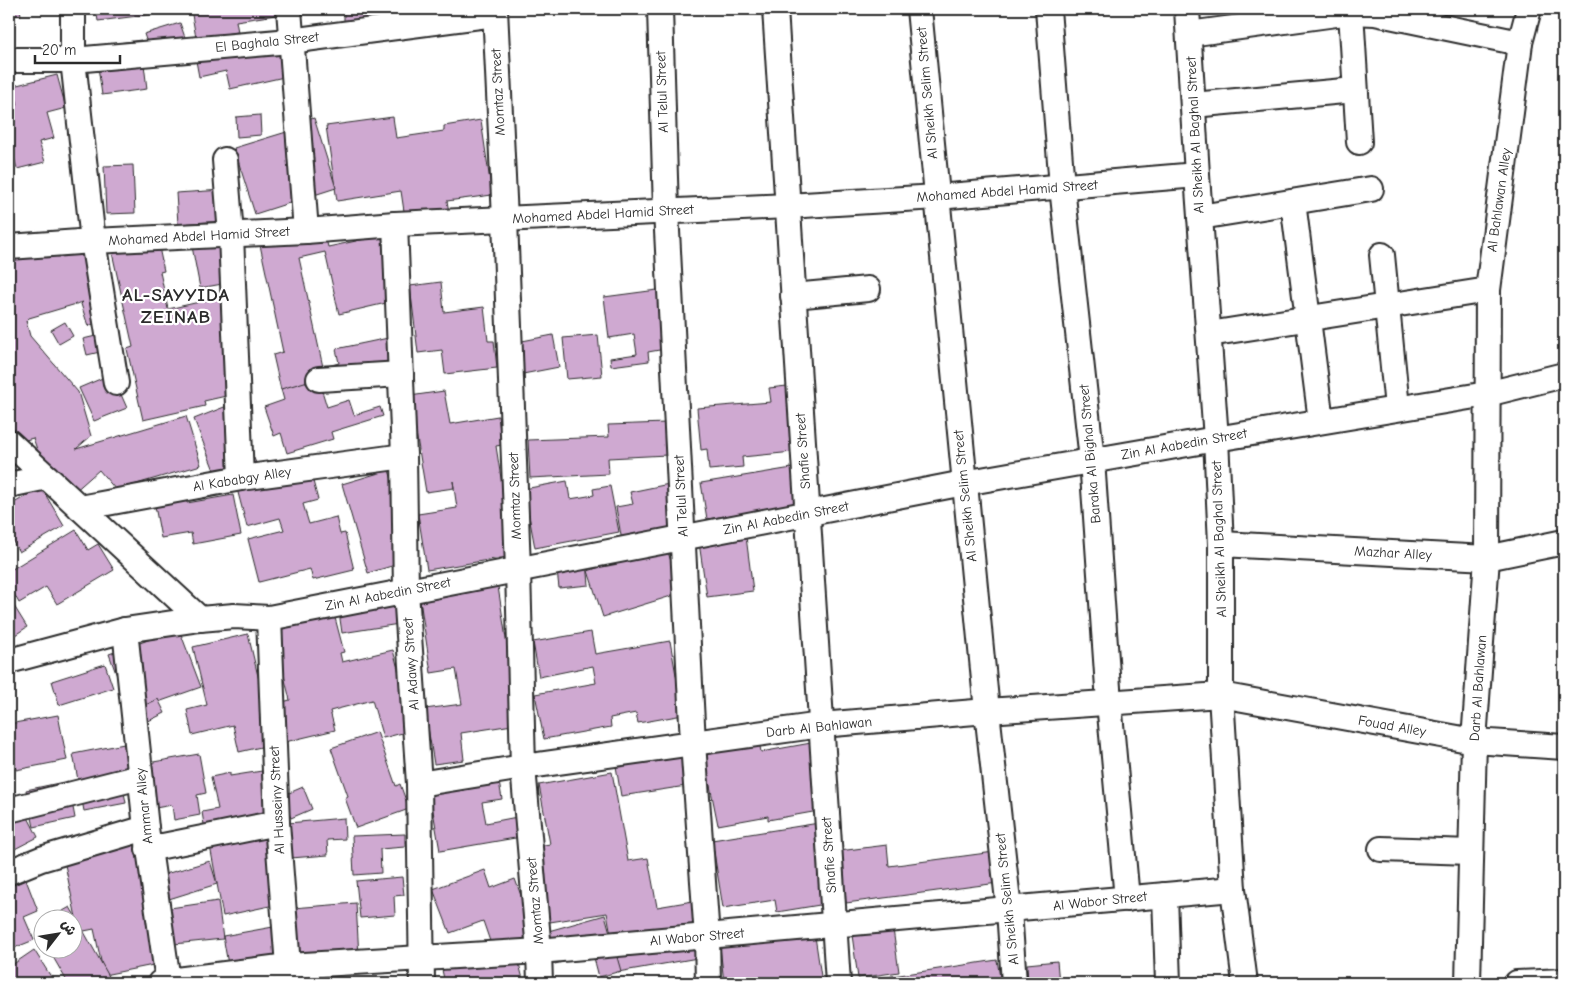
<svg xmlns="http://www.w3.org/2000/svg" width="1573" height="992" font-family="'Comic Neue','Playpen Sans Arabic',sans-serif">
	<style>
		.building { fill: #cfa9d1; stroke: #2b2b2b }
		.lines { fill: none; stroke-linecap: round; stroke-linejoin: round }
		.minor-casing { stroke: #2b2b2b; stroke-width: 28 }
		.minor { stroke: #fff; stroke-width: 24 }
		.labels { text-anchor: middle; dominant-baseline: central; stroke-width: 4.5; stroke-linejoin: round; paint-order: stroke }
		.street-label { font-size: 14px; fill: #2b2b2b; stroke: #fff }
		.district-label { font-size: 19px; font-weight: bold; letter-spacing: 1px; fill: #2b2b2b; stroke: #fff }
	</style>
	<rect width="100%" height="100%" fill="#fff"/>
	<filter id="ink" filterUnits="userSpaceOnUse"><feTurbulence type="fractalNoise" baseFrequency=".02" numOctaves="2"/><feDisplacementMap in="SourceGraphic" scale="10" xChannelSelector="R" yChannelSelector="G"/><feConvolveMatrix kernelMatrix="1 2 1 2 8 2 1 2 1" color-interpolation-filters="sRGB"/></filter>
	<g filter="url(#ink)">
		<g class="building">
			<polygon points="9,9 20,9 21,15 9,16"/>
			<polygon points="96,9 177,9 178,11 98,21"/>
			<polygon points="191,9 288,9 289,13 236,21 238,32 196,38"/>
			<polygon points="295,9 399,9 400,28 344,28 344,10 295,11"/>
			<polygon points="402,9 433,9 435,31 404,33"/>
			<polygon points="180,23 190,52 154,63 144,34"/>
			<polygon points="275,33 284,77 230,89 226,71 199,77 194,50"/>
			<polygon points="141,40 147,89 102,95 95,46"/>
			<polygon points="57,75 66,108 47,113 54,138 39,142 45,162 17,169 9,137 9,108 18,105 13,86"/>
			<polygon points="260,115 261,135 237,137 236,117"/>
			<polygon points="393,117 396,138 444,131 444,126 481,120 492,195 447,201 449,212 405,218 401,191 337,201 326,126"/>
			<polygon points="314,118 336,188 255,214 234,148 293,130 292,125"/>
			<polygon points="133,165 135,213 106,214 104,166"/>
			<polygon points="223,190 225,221 178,224 176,193"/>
			<polygon points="321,217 328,247 384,235 399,300 339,314 325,252 299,258 323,367 339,363 336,349 393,337 399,364 281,390 273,355 283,352 257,231"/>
			<polygon points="190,236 238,254 239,281 200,288"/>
			<polygon points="157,238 164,271 160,272 168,309 222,297 227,404 226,396 204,401 205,406 143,420 127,349 133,347 111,248"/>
			<polygon points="92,239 115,317 88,326 81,304 83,302 29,318 26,321 30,336 78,392 91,436 76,449 186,416 201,465 116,490 99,470 73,493 38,452 33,438 22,441 9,426 9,303 15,298 9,279 9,261 44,251"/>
			<polygon points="441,282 444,312 484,307 488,341 494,341 497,368 445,374 442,350 418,353 410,286"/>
			<polygon points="657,290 665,349 648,352 649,361 611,366 610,358 637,354 634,334 609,338 604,297"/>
			<polygon points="65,322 73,336 59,344 51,330"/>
			<polygon points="113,332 117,348 87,355 83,339"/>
			<polygon points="553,335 559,367 523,374 517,342"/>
			<polygon points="598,335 602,376 567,379 563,338"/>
			<polygon points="112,374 127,408 94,421 79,388"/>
			<polygon points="318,378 327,407 349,400 354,415 380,407 383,416 331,432 333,439 287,453 281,433 274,436 264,407 284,400 281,389"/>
			<polygon points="787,386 793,452 742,457 743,467 709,470 707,449 701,450 697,408 771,402 769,388"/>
			<polygon points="444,391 450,424 498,416 502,445 496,446 513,556 427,570 418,514 457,508 453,481 454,488 426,492 410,396"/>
			<polygon points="242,400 252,427 243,431 256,463 217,478 194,419"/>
			<polygon points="666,423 667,455 608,458 609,474 530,478 528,440 609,437 608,425"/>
			<polygon points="309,466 318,500 303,504 309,524 336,517 340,534 345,533 354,570 313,580 310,569 259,582 248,539 284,530 280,518 247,527 236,485"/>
			<polygon points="798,467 805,503 707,519 701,483"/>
			<polygon points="389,470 407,532 402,563 368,573 342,484"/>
			<polygon points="567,481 570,499 594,495 593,489 610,486 619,532 535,548 524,489"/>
			<polygon points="669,484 679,537 623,547 616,507 633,504 630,492"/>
			<polygon points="41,487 64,526 19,552 9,535 9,506"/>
			<polygon points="184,489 187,503 233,495 241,535 193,544 191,533 161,538 153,495"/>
			<polygon points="745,529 753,591 707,597 698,536"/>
			<polygon points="76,530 88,550 98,544 114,570 57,604 46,587 19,603 9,585 9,571"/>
			<polygon points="667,549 681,593 603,617 588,571 623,559 625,562"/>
			<polygon points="586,550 589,585 559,588 555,553"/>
			<polygon points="497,580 519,724 461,733 464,760 434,764 425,709 462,704 456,669 431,673 418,587"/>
			<polygon points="394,590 399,624 342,633 337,598"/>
			<polygon points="9,598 27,627 9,639"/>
			<polygon points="268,611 334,614 344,652 340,653 342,662 393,650 414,730 383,738 372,700 330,711 335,730 285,742 275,704 290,700"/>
			<polygon points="179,629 201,687 130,712 109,654"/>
			<polygon points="591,632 595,654 670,641 683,715 638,723 636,713 610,718 611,727 544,739 535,694 596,683 593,666 539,677 533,642"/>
			<polygon points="248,634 274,744 239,752 233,725 192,735 187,710 207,705 193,647"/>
			<polygon points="105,664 113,688 59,705 52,681"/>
			<polygon points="158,699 165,713 140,725 133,711"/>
			<polygon points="58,715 67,760 16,770 9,732 9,724"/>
			<polygon points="757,730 761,752 811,743 824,810 768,820 768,816 718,825 701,741"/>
			<polygon points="377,732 396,786 400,784 409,809 356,828 345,798 348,796 331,748"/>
			<polygon points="124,744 129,769 120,771 126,803 84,811 73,754"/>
			<polygon points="680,748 686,786 621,796 614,754"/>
			<polygon points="199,754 206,793 197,795 200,815 174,820 172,805 150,809 142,764"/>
			<polygon points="497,770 502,799 482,802 486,823 517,817 521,837 440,851 428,782"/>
			<polygon points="262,771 272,819 205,831 202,812 218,809 211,777 230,773 230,776"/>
			<polygon points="612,772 628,861 648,858 657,907 699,900 709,956 618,972 607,913 550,922 538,846 550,844 539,785"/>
			<polygon points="9,780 38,837 9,852"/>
			<polygon points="68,781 75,818 34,827 26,790"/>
			<polygon points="303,787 312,809 291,818 282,796"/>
			<polygon points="344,818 345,839 327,840 328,855 291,858 288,823"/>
			<polygon points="819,823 832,903 777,912 775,900 723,908 712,840"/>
			<polygon points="405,834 405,847 380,849 381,873 354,875 352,836"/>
			<polygon points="140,835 168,962 104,975 94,929 79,932 63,855"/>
			<polygon points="264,835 279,904 223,916 210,846"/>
			<polygon points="887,845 889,866 994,852 998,883 846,903 839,851"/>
			<polygon points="210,861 217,884 169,899 162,875"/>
			<polygon points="485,870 491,888 515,879 535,934 493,950 483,921 450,933 433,889"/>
			<polygon points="402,877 404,895 394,896 395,915 360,918 356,881"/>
			<polygon points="26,880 38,911 24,917 34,940 9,950 9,887"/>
			<polygon points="218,901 223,939 174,944 170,908"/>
			<polygon points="356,903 359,957 297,961 293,908"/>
			<polygon points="70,907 111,980 104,983 68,983 49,950 72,950 72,920 47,920"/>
			<polygon points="605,915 621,971 599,977 593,954 555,964 545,932"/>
			<polygon points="813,923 822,983 724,983 719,937"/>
			<polygon points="273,927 279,961 229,970 223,936"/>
			<polygon points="893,929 899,972 858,978 852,935"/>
			<polygon points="34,950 55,983 9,983 9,967"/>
			<polygon points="516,952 524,983 445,983 442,970"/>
			<polygon points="997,960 1001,983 854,983 854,982"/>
			<polygon points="1057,961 1059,983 1028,983 1027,964"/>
		</g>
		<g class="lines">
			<defs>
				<g id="minor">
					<polyline points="73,9 73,60 93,241 116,383"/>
					<polyline points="289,9 306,231"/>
					<polyline points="495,9 505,219 518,569 523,767 539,951 540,983"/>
					<polyline points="660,9 666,211 693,743 707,937 708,983"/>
					<polyline points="775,9 838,983"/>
					<polyline points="919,9 987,711 1009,910 1014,983"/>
					<polyline points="1048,9 1062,187 1092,460 1109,702 1127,899"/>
					<polyline points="1187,9 1197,175 1216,439 1221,544 1221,695 1233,889 1245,983"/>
					<polyline points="1351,12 1359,142"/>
					<polyline points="1189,34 1336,14 1351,12 1375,13 1520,43"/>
					<polyline points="9,60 73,60 290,41 495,14"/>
					<polyline points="1193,105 1355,90"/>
					<polyline points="225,160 231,235 241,478"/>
					<polyline points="1293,202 1321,421"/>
					<polyline points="1200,217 1371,189"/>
					<polyline points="395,224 404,456 406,591 419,784 422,983"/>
					<polyline points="9,247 93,241 306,231 395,224 787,206 937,197 1197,175"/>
					<polyline points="1382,255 1397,408"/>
					<polyline points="793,296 868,289"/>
					<polyline points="1209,334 1488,290"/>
					<polyline points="319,379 401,374"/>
					<polyline points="9,442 200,619"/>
					<polyline points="9,485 47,477"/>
					<polyline points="80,508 241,478 404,456"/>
					<polyline points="1221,544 1487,558 1564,542"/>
					<polyline points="269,618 277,823 288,966 287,983"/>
					<polyline points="125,630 146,828 168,981"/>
					<polyline points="9,661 125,630 200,619 234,616 269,618 964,483 1216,439 1487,394 1564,375"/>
					<polyline points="419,784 523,767 821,725 987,711 1221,695 1474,741 1564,747"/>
					<polyline points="9,810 140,777"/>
					<polyline points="148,849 277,823"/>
					<polyline points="1381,849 1471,852"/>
					<polyline points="9,872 41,859 146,828"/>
					<polyline points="1165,895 1168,983"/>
					<polyline points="160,983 168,981 288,966 539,951 1233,889"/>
					<polyline points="1468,983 1474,741 1487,558 1488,290 1520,43 1529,9"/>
					<polyline points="1517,983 1564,981"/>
				</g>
			</defs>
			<use href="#minor" class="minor-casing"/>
			<use href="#minor" class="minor"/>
		</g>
	</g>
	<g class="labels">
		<g class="street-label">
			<text transform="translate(267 42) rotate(-6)">El Baghala Street</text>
			<text transform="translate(498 92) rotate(-93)">Momtaz Street</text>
			<text transform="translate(662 92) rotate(-92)">Al Telul Street</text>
			<text transform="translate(927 93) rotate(-95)">Al Sheikh Selim Street</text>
			<text transform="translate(1195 135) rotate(-93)">Al Sheikh Al Baghal Street</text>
			<text transform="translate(1007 191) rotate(-4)">Mohamed Abdel Hamid Street</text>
			<text transform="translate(1499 200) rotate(-82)">Al Bahlawan Alley</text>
			<text transform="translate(603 214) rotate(-3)">Mohamed Abdel Hamid Street</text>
			<text transform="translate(199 236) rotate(-3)">Mohamed Abdel Hamid Street</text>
			<text transform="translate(1184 444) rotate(-10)">Zin Al Aabedin Street</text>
			<text transform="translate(803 451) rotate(-94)">Shafie Street</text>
			<text transform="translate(1090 454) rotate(-95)">Baraka Al Bighal Street</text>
			<text transform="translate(242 479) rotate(-9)">Al Kababgy Alley</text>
			<text transform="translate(515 496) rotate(-92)">Momtaz Street</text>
			<text transform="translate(681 496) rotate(-93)">Al Telul Street</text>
			<text transform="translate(965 496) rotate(-96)">Al Sheikh Selim Street</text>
			<text transform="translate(786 518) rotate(-11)">Zin Al Aabedin Street</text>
			<text transform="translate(1219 539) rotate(-92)">Al Sheikh Al Baghal Street</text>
			<text transform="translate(1393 553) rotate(3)">Mazhar Alley</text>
			<text transform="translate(388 594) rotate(-11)">Zin Al Aabedin Street</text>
			<text transform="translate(411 664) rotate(-94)">Al Adawy Street</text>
			<text transform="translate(1478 688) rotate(-86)">Darb Al Bahlawan</text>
			<text transform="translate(1392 726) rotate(10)">Fouad Alley</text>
			<text transform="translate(819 727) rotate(-6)">Darb Al Bahlawan</text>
			<text transform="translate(277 800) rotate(-93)">Al Husseiny Street</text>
			<text transform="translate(144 806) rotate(-96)">Ammar Alley</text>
			<text transform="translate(829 855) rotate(-94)">Shafie Street</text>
			<text transform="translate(1007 899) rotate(-96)">Al Sheikh Selim Street</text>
			<text transform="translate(535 901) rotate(-95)">Momtaz Street</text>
			<text transform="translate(1100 901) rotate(-6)">Al Wabor Street</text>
			<text transform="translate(697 937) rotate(-5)">Al Wabor Street</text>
		</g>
		<g class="district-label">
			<text x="176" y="295">AL-SAYYIDA<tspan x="176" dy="22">ZEINAB</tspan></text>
		</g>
	</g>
	<rect width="1573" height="992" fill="none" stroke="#fff" stroke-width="30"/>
	<rect x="15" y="15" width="1543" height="962" fill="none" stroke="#2b2b2b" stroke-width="2" filter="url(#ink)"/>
	<g transform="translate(58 934) rotate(59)"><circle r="24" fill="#ffffff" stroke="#aaaaaa"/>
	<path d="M0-4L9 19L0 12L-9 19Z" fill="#2b2b2b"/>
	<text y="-8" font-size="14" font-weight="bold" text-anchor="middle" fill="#2b2b2b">ش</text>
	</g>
	<path d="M35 55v8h85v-8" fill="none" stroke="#2b2b2b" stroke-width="2.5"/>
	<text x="42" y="55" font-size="15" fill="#2b2b2b" stroke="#ffffff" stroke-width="4" paint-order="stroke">20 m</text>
</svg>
